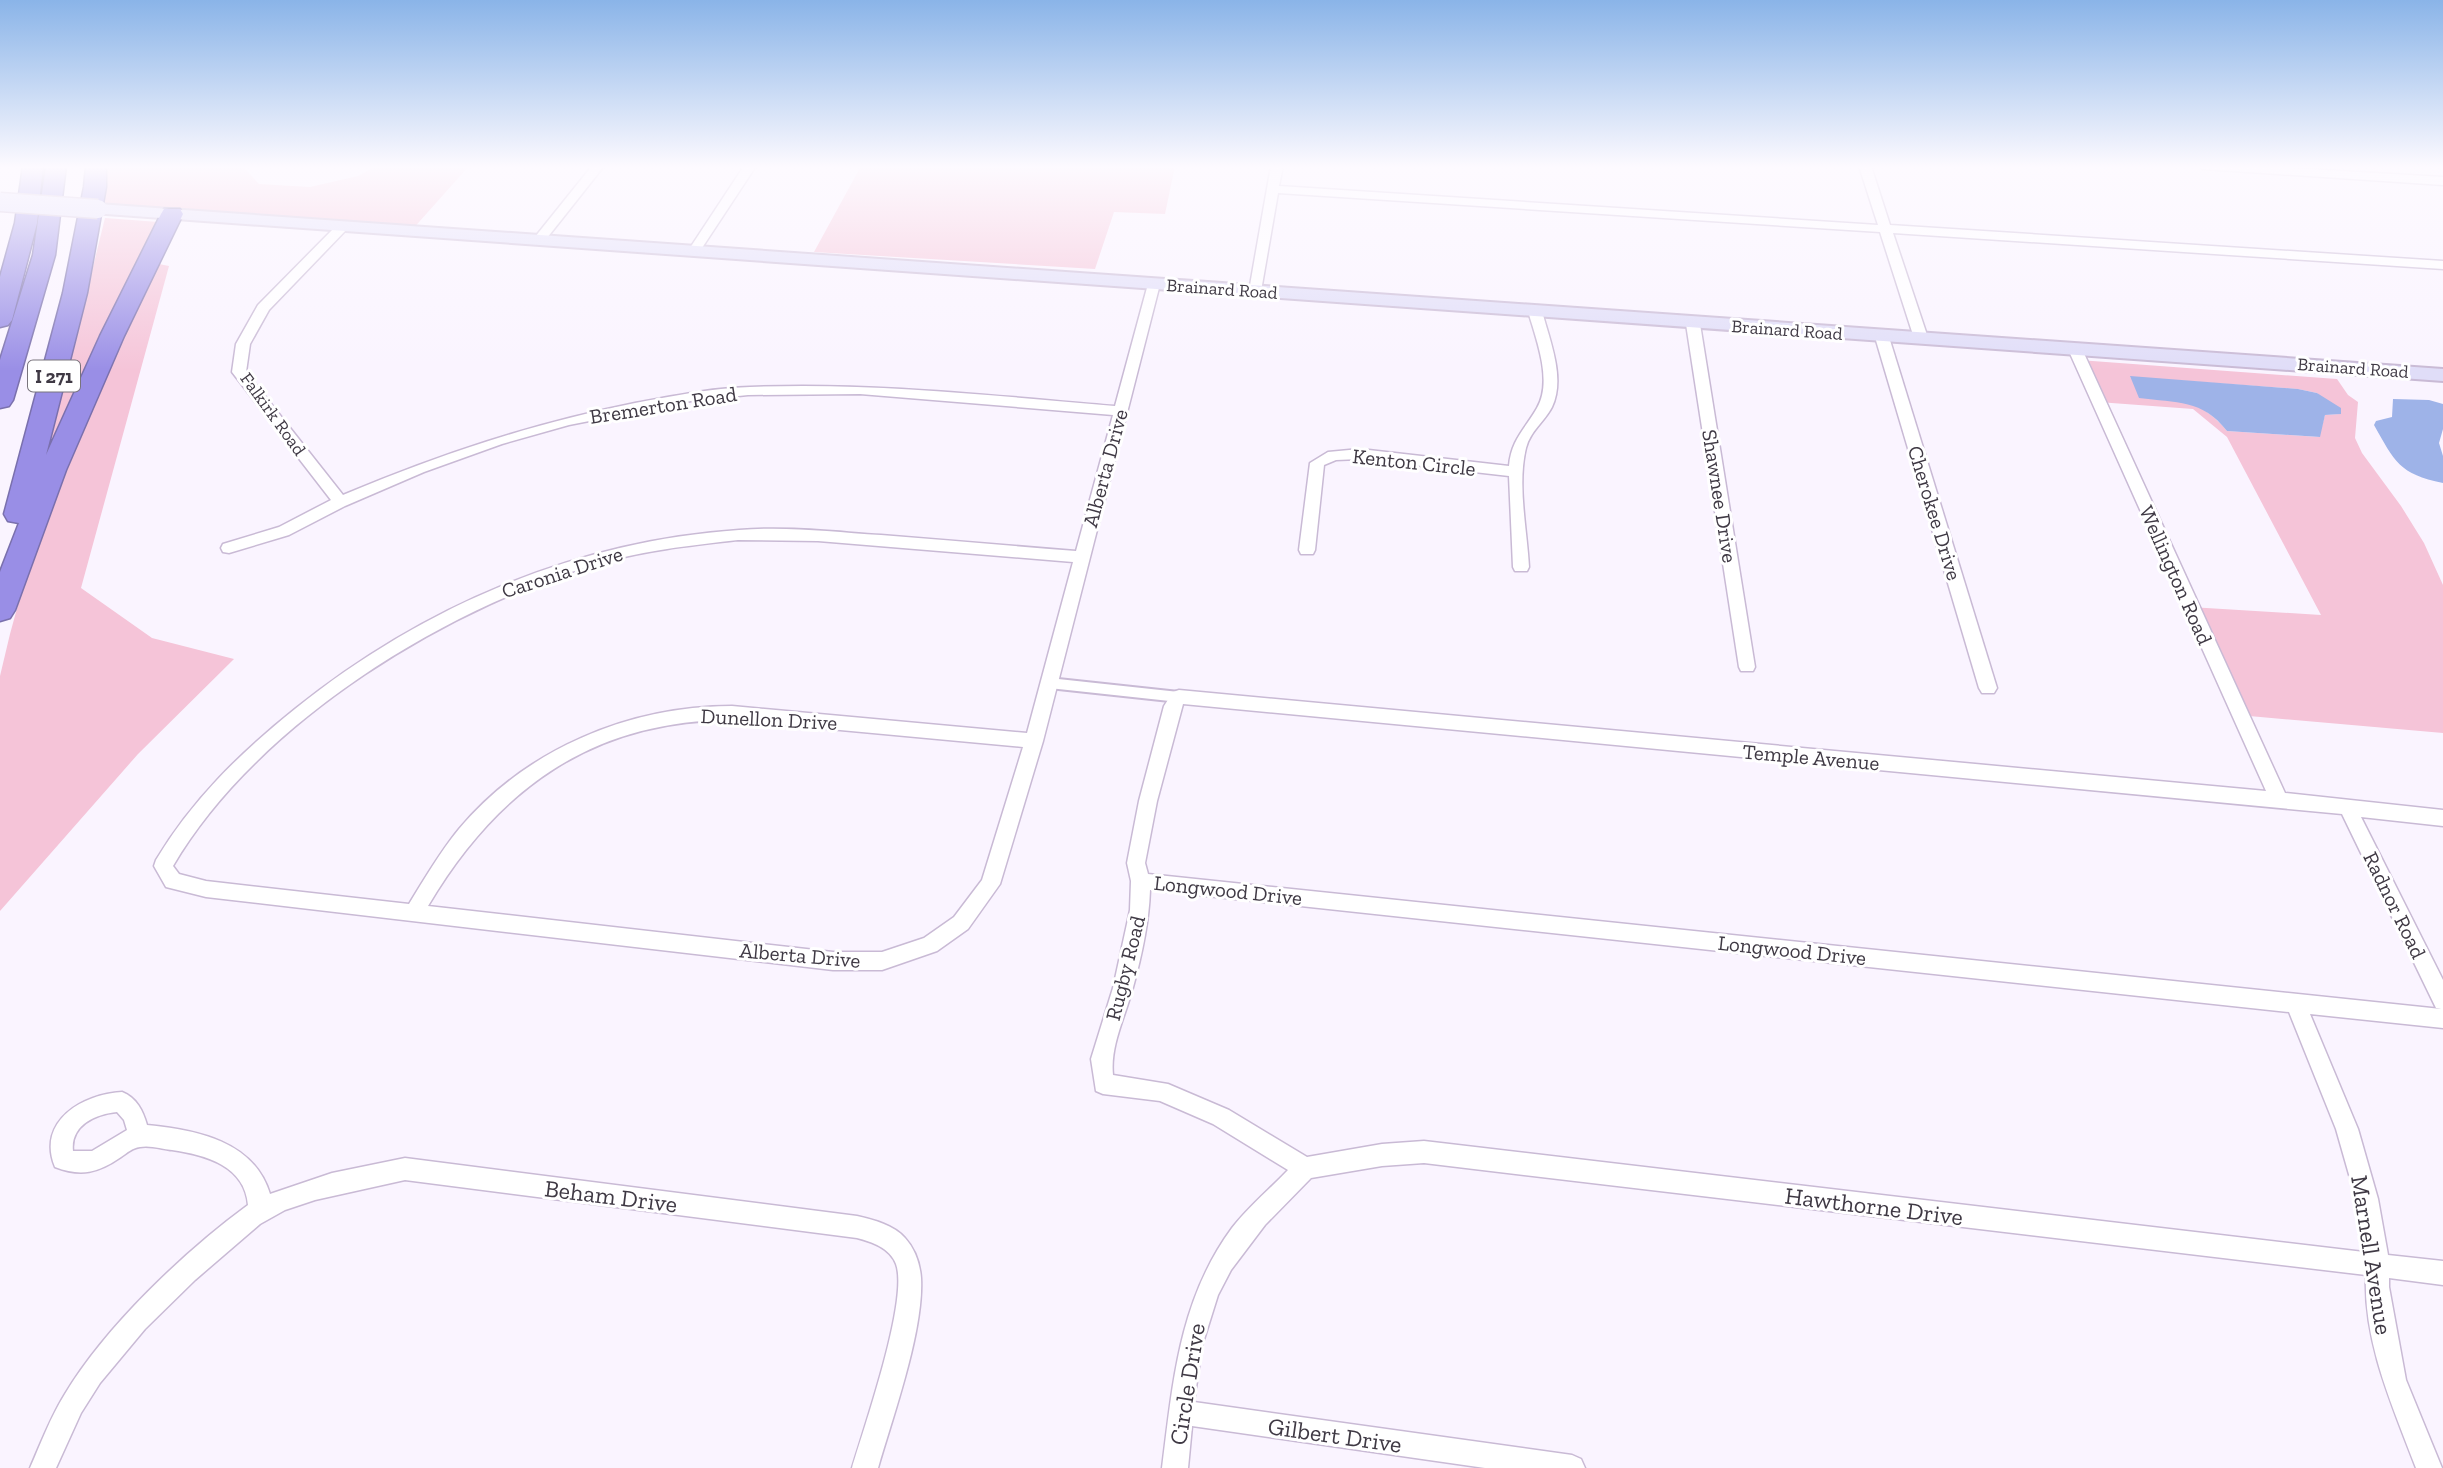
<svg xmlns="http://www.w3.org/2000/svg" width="2443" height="1468" font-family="'Zilla Slab',serif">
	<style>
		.green { fill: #f5c4d8; fill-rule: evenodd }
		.water { fill: #9eb3e8 }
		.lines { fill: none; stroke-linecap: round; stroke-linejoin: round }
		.pedestrian-casing { stroke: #c9bad5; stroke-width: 4 }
		.minor-casing { stroke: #c9bad5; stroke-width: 3 }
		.secondary-casing { stroke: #c9bad5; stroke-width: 4 }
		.motorway-casing { stroke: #7a70ad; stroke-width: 3 }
		.pedestrian { fill: #fff; fill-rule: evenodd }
		.minor { fill: #fff; fill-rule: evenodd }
		.secondary { fill: #e0ddf8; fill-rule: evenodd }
		.motorway { fill: #998ee6; fill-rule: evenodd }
		.secondary-bridge-casing { stroke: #c9bad5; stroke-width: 21; stroke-linecap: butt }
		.secondary-bridge { stroke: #e0ddf8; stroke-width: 18 }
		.labels { text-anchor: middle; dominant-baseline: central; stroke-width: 6; stroke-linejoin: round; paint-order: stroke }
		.far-street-label { font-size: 18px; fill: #3f3944; stroke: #fff }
		.shield { fill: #fff; stroke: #79747c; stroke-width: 2 }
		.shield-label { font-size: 19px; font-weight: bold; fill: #3f3944 }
		.street-label { font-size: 21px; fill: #3f3944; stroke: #fff }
		.near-street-label { font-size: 24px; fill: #3f3944; stroke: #fff }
	</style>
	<rect width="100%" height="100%" fill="#faf4ff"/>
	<g class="green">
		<polygon points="96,166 242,166 259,184 310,187 358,176 376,166 469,166 411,231 98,209 95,187"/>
		<polygon points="861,166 1175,166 1165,214 1114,212 1095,269 814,252"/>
		<polygon points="105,218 158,222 48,450"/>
		<polygon points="177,227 159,264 169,266 81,588 152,638 234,659 138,754 0,911 0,676 10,634 36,539 56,487 171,230"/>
		<path d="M 2079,360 L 2337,379 L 2348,395 L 2358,402 L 2355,438 L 2362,453 L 2401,506 L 2424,543 L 2443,585 L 2443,733 L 2238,715 L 2190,607 L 2321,615 L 2227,437 L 2193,409 L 2098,402 ZM 2130,377 L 2298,389 L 2317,393 L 2340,414 L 2325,415 L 2319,437 L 2227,431 C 2204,401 2164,391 2130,377 Z"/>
	</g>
	<g class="water">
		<path d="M 2130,376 L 2298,389 L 2317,393 L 2341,408 L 2341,414 L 2325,415 L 2320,437 L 2227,431 C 2202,399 2177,403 2139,398 Z"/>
		<path d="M 2393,399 L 2429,400 L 2443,404 L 2443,429 L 2439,443 L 2443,456 L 2443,483 C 2399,474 2395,462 2374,425 L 2376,421 L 2392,417 Z"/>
	</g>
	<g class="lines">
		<defs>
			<polygon id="pedestrian" points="1049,678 1179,692 1185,697 1179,702 1049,688 1043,683"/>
			<g id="minor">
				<polygon points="592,166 604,166 543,243 535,243 535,237"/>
				<polygon points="744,166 756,166 698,254 690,254 688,251"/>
				<polygon points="1271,166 1283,166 1279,186 1878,225 1859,166 1871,166 1890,225 2443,261 2443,269 1893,233 1928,338 1921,342 1914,338 1880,232 1278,193 1261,291 1255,295 1249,291"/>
				<polygon points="2197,166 2257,166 2443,177 2443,185 2203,169"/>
				<path d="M 343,222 L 347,223 L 347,229 L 269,310 L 250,344 L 246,372 L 343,495 C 441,454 531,424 635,403 C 673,396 711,388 750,387 C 872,382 994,396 1115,406 L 1148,284 L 1154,280 L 1159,281 L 1160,284 L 1043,741 L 1000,884 L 968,929 L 937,951 L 882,970 L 833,970 L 206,897 L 166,887 L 154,866 L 156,860 C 192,800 240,753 295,709 C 422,607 575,541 739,530 C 786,526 834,532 881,535 C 946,540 1011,546 1076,551 L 1113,415 L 860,394 L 748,395 L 691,401 L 569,425 L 502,444 L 424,472 L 345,506 L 289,535 L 229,553 L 223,552 L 221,548 L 223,544 L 279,527 L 331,500 L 232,372 L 236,344 L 258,305 L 339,223 ZM 738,540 L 818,541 L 1073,562 L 1027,733 L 732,706 C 629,706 526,749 459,829 C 440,852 425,878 409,904 L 206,881 L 179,874 L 173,866 C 257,722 454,601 612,560 C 654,549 696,545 738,540 ZM 732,720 L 1023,747 L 982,880 L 954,917 L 924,938 L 882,952 L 833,952 L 428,906 C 497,789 593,720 732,720 Z"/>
				<path d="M 1535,307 L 1542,311 C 1549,339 1566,378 1552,407 C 1545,421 1530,431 1526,448 C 1517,485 1527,529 1529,567 L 1527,571 L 1515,571 L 1513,567 L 1509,476 L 1360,459 L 1336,460 L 1324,465 L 1315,550 L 1313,554 L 1301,554 L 1299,550 L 1310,463 L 1328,452 L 1360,449 L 1509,466 C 1511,440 1525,429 1537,408 C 1553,381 1536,339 1528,311 Z"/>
				<polygon points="1693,320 1700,324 1755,667 1753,671 1741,671 1739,667 1686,324"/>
				<polygon points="1882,333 1889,337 1997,688 1994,693 1982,693 1979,688 1875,337"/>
				<path d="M 2075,345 L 2082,349 L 2285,793 L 2443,810 L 2443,826 L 2361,817 L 2443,980 L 2443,1028 L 2310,1014 L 2358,1129 L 2378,1199 L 2388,1255 L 2443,1261 L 2443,1285 L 2389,1278 L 2389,1287 L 2406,1380 L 2442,1468 L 2416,1468 C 2393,1407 2363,1342 2366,1275 L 1424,1163 L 1382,1166 L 1311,1178 L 1265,1225 L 1231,1270 L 1218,1295 L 1202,1346 L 1194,1402 L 1572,1455 L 1581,1459 L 1585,1468 L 1485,1468 L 1192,1426 L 1188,1468 L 1162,1468 C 1173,1382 1179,1300 1232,1228 C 1248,1207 1270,1189 1288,1170 L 1213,1124 L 1160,1101 L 1103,1094 L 1096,1091 L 1091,1059 L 1113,988 L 1130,910 L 1131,881 L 1127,863 L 1139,801 L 1164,706 L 1173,692 L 1179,690 L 2266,791 L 2068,349 ZM 1183,704 L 2342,814 L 2436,1008 L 2441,1009 L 1148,874 L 1145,863 L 1157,801 ZM 1150,890 L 2289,1012 L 2336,1129 L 2356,1199 L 2364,1252 L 1424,1141 L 1382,1144 L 1307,1157 L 1229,1110 L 1168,1084 L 1113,1075 C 1110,1047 1124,1019 1132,991 C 1141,959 1149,923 1150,890 Z"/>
				<path d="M 122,1092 C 137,1098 143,1111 147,1125 C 197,1130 254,1141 270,1194 L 332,1173 L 405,1158 L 857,1216 C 874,1220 894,1225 905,1238 C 915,1249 920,1264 921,1278 C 924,1330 893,1416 878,1468 L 852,1468 C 864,1428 909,1299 896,1264 C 890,1248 872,1242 857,1238 L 405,1180 L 315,1200 L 285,1210 L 260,1224 L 195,1280 L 145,1329 L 100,1383 L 81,1413 L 56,1468 L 30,1468 C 41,1443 50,1418 65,1394 C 106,1326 184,1252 248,1205 C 245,1166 206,1155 172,1150 C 162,1149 150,1145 140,1147 C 132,1148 127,1153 121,1157 C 98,1173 81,1177 55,1167 C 36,1121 83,1094 122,1092 ZM 117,1112 L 124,1120 L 127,1130 L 92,1151 L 73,1151 C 70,1126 95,1114 117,1112 Z"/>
			</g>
			<polygon id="secondary" points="98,204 2443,369 2443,381 92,213 90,209"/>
			<g id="motorway">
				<polygon points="23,166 43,166 37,223 12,320 8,325 0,327 0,277 15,223"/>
				<polygon points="46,166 66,166 55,255 13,400 9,406 0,408 0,360 33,255"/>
				<polygon points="86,166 106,166 106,187 87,293 46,455 100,336 161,214 164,209 180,209 183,214 124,336 66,470 15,610 10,618 0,621 0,572 19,523 8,521 4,514 63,293 84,187"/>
			</g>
		</defs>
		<use href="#pedestrian" class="pedestrian-casing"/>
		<use href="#minor" class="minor-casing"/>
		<use href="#secondary" class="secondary-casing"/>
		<use href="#motorway" class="motorway-casing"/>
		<use href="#pedestrian" class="pedestrian"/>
		<use href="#minor" class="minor"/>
		<use href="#secondary" class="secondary"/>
		<use href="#motorway" class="motorway"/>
		<defs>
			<polyline id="secondary-bridge" points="0,202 98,209"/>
		</defs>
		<use href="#secondary-bridge" class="secondary-bridge-casing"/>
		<use href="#secondary-bridge" class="secondary-bridge"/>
	</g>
	<linearGradient id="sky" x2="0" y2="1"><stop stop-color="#8ab4e8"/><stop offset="0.45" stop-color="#fdfaff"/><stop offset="1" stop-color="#fdfaff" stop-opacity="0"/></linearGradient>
	<rect width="2443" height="371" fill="url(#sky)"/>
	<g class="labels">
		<g class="far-street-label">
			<text transform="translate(1222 289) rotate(4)">Brainard Road</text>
			<text transform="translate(1787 330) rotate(4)">Brainard Road</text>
			<text transform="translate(2353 368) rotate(4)">Brainard Road</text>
			<text transform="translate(273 414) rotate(54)">Falkirk Road</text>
		</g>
		<rect class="shield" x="28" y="360.5" width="52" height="31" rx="5"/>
		<g class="shield-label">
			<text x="54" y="376">I 271</text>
		</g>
		<g class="street-label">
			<text transform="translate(663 405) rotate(-9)">Bremerton Road</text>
			<text transform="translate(1414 462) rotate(6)">Kenton Circle</text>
			<text transform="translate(1105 468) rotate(-75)">Alberta Drive</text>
			<text transform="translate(1720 496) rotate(81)">Shawnee Drive</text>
			<text transform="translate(1935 513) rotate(73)">Cherokee Drive</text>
			<text transform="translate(562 572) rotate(-18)">Caronia Drive</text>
			<text transform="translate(2176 575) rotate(66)">Wellington Road</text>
			<text transform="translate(769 719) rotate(3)">Dunellon Drive</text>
			<text transform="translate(1811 757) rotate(5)">Temple Avenue</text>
			<text transform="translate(1228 890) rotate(6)">Longwood Drive</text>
			<text transform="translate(2395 905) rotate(64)">Radnor Road</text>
			<text transform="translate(1792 950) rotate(6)">Longwood Drive</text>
			<text transform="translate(800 955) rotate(5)">Alberta Drive</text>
			<text transform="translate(1125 968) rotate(-76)">Rugby Road</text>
		</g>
		<g class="near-street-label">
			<text transform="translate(611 1196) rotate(7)">Beham Drive</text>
			<text transform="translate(1874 1206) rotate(7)">Hawthorne Drive</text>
			<text transform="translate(2372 1255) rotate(81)">Marnell Avenue</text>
			<text transform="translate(1187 1384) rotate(-81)">Circle Drive</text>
			<text transform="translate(1335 1435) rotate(8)">Gilbert Drive</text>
		</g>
	</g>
</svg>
